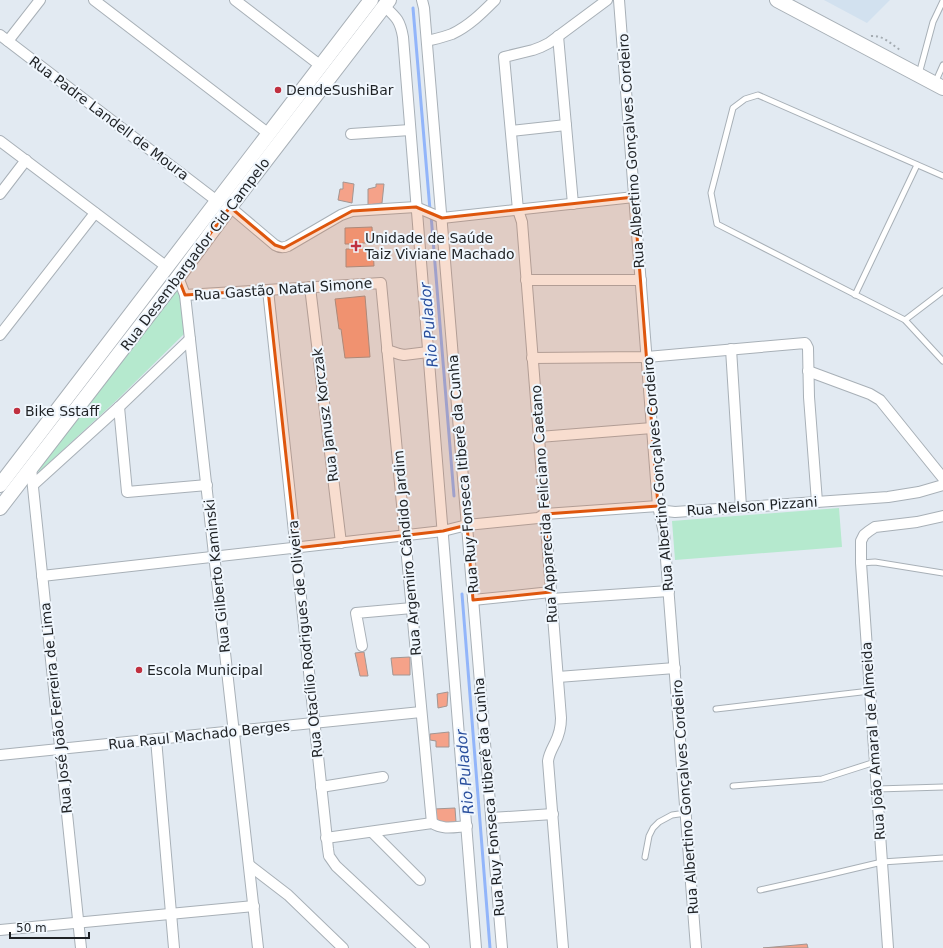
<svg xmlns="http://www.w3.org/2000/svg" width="943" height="948" font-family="'DejaVu Sans',sans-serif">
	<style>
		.built { fill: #d2e1ef }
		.green { fill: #b5e9ce }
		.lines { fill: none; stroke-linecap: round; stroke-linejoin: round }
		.stream { stroke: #92b5fa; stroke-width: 3 }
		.building { fill: #f5a289; stroke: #a29693 }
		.lane-casing { stroke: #a8b0b7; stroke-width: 7 }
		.street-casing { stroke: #a8b0b7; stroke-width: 12 }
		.secondary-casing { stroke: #a8b0b7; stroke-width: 16 }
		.path { stroke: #a4abb1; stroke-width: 2; stroke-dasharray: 2 3; stroke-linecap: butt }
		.lane { stroke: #fff; stroke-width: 5 }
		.street { stroke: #fff; stroke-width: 10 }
		.secondary { stroke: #fff; stroke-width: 14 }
		.marked { fill: #de560d; fill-opacity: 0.2; stroke: #de560d; stroke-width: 3; stroke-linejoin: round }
		.poi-dot { fill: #c0303f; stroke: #f0f7fe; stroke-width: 1.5 }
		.labels { text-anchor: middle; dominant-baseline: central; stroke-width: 4; stroke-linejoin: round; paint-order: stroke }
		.poi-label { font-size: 14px; fill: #1f2225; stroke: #f0f7fe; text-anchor: start }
		.street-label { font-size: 14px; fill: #1f2225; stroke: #f0f7fe }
		.water-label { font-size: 15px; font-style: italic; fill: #284d9c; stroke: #f0f7fe }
	</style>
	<rect width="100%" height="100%" fill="#e2eaf2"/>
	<polygon class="built" points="824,0 890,0 867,23"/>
	<g class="green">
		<polygon points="180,286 185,333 118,399 39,472 37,470"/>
		<polygon points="839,508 842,547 675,560 672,521"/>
	</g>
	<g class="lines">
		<g class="stream">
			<polyline points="413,8 430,210"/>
			<polyline points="431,215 454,496"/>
			<polyline points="462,594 490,948"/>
		</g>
	</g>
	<g class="building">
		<polygon points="343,182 354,184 352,203 338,200 340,189 343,189"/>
		<polygon points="376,184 384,184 382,203 368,205 368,189 376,187"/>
		<polygon points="372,227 373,243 362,243 363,249 373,248 374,266 346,267 346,249 350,249 350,244 345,244 345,228"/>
		<polygon points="365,296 370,357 345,358 341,329 339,329 335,299"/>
		<polygon points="364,652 368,676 360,676 355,653"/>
		<polygon points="410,657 410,675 393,675 391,658"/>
		<polygon points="448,692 447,706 438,708 437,694"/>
		<polygon points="449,732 449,747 436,747 436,741 430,740 430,734"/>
		<polygon points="455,808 456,822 436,823 434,809"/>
		<polygon points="807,944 808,948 763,948"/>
	</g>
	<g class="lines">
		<defs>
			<g id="lane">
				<polyline points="919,74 933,22 943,1"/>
				<polyline points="935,83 943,65"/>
				<polyline points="943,176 758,95 745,99 733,108 711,193 717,224 905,320 943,361"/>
				<polyline points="855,295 917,165"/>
				<polyline points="905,320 943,291"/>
				<polyline points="861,563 875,562 943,573"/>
				<polyline points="716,709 870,691"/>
				<polyline points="733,786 822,779 875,762"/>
				<polyline points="877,789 943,787"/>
				<polyline points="645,857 649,836 653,828 659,822 672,815 686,813"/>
				<polyline points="760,890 823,876 882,862 943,858"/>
			</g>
			<g id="street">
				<polyline points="94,0 269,134"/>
				<polyline points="235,0 321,66"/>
				<polyline points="422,0 424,8 502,948"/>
				<polyline points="619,0 658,506 664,533 696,948"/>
				<path d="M 384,6 C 396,17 400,20 403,37 L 476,948"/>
				<polyline points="0,35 217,201"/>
				<polyline points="558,36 573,204"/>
				<polyline points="8,41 40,0"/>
				<path d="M 427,41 C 435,39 444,37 452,34 C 469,26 482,13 495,0"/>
				<polyline points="511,131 566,125"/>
				<polyline points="351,134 410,130"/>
				<polyline points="0,141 167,267"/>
				<polyline points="0,194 26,160"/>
				<path d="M 230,207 L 275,245 C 280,248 283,248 288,246 L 341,215 L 352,211 L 416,207 L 442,218 L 634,197"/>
				<polyline points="178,277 185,295 258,948"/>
				<polyline points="526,280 641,280"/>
				<polyline points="310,287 341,543"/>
				<polyline points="268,290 328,849 329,856 336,866 424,948"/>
				<polyline points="185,295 381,283 405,536 432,823"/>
				<polyline points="0,335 95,213"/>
				<polyline points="731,349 741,507"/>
				<polyline points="387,350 399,354 404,355 428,352"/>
				<polyline points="532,358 647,357 805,343 806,344 808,348 809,397 817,502"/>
				<polyline points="808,371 870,394 880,400 943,478"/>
				<polyline points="119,407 127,492 207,485"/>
				<polyline points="539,437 652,428"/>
				<polyline points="31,468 81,948"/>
				<polyline points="33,485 119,407 190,339"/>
				<polyline points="42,576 443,531 467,525 538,518 545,514 658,506 666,511 675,512 888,497 919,492 943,485"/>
				<polyline points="551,599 669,591"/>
				<polyline points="473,600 551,592"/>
				<polyline points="362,646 356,613 412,608"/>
				<polyline points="558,677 675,668"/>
				<polyline points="156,739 174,948"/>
				<polyline points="0,755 421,712"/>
				<polyline points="321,787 383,777"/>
				<polyline points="491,818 553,814"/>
				<polyline points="372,832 420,880"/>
				<path d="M 326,838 L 432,823 C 443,830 454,827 467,826"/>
				<polyline points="249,865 288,895 343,948"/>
				<polyline points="0,930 254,906"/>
				<path d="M 563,948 L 548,761 C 549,754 552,749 555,743 C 559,735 561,727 561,718 L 522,222 L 518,210 L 504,57 L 533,50 L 541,47 L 549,43 L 607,0"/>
				<polyline points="888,948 861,563 861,541 864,535 869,531 875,527 917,522 943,516"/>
			</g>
			<g id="secondary">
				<polyline points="777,0 943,88"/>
				<polyline points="0,485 371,0"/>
				<polyline points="0,508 178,277 230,207 389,0"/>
			</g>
		</defs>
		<use href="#lane" class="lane-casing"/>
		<use href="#street" class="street-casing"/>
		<use href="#secondary" class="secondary-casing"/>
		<path class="path" d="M 871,36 C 883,35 891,44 900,50"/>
		<use href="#lane" class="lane"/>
		<use href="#street" class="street"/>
		<use href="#secondary" class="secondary"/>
	</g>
	<path class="marked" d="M 634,197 L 658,506 L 545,514 L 551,592 L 473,600 L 467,525 L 443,531 L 296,548 L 268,290 L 185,295 L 178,277 L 230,207 L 275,245 L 284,248 L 352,211 L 416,207 L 442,218 Z"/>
	<g class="poi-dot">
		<circle cx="278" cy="90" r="4"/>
		<path d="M354 240h4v4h4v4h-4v4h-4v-4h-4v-4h4z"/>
		<circle cx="17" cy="411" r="4"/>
		<circle cx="139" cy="670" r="4"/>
	</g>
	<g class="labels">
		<g class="poi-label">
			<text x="286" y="90">DendeSushiBar</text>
			<text x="365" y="238">Unidade de Saúde<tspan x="365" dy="16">Taiz Viviane Machado</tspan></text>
			<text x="25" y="411">Bike Sstaff</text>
			<text x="147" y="670">Escola Municipal</text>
		</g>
		<g class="street-label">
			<text transform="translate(109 118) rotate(37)">Rua Padre Landell de Moura</text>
			<text transform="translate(631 151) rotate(-94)">Rua Albertino Gonçalves Cordeiro</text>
			<text transform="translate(195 254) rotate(-53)">Rua Desembargador Cid Campelo</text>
			<text transform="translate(283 289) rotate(-4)">Rua Gastão Natal Simone</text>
			<text transform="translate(325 415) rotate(-97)">Rua Janusz Korczak</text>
			<text transform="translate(463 474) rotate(-95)">Rua Ruy Fonseca Itiberê da Cunha</text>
			<text transform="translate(658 474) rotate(-95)">Rua Albertino Gonçalves Cordeiro</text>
			<text transform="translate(544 504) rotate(-94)">Rua Apparecida Feliciano Caetano</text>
			<text transform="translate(752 506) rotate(-4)">Rua Nelson Pizzani</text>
			<text transform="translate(407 553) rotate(-95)">Rua Argemiro Cândido Jardim</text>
			<text transform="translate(217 576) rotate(-96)">Rua Gilberto Kaminski</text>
			<text transform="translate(305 639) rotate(-96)">Rua Otacílio Rodrigues de Oliveira</text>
			<text transform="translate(56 708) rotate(-96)">Rua José João Ferreira de Lima</text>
			<text transform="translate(199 735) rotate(-6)">Rua Raul Machado Berges</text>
			<text transform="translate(873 741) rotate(-94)">Rua João Amaral de Almeida</text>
			<text transform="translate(489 797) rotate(-95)">Rua Ruy Fonseca Itiberê da Cunha</text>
			<text transform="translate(685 797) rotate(-94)">Rua Albertino Gonçalves Cordeiro</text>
		</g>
		<g class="water-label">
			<text transform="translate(429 325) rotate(-95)">Rio Pulador</text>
			<text transform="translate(465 772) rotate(-95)">Rio Pulador</text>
		</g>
	</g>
	<path d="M10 932v6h79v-6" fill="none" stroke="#1f2225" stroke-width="2"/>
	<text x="16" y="932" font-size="12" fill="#1f2225" stroke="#f0f7fe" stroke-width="3" paint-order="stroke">50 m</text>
</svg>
